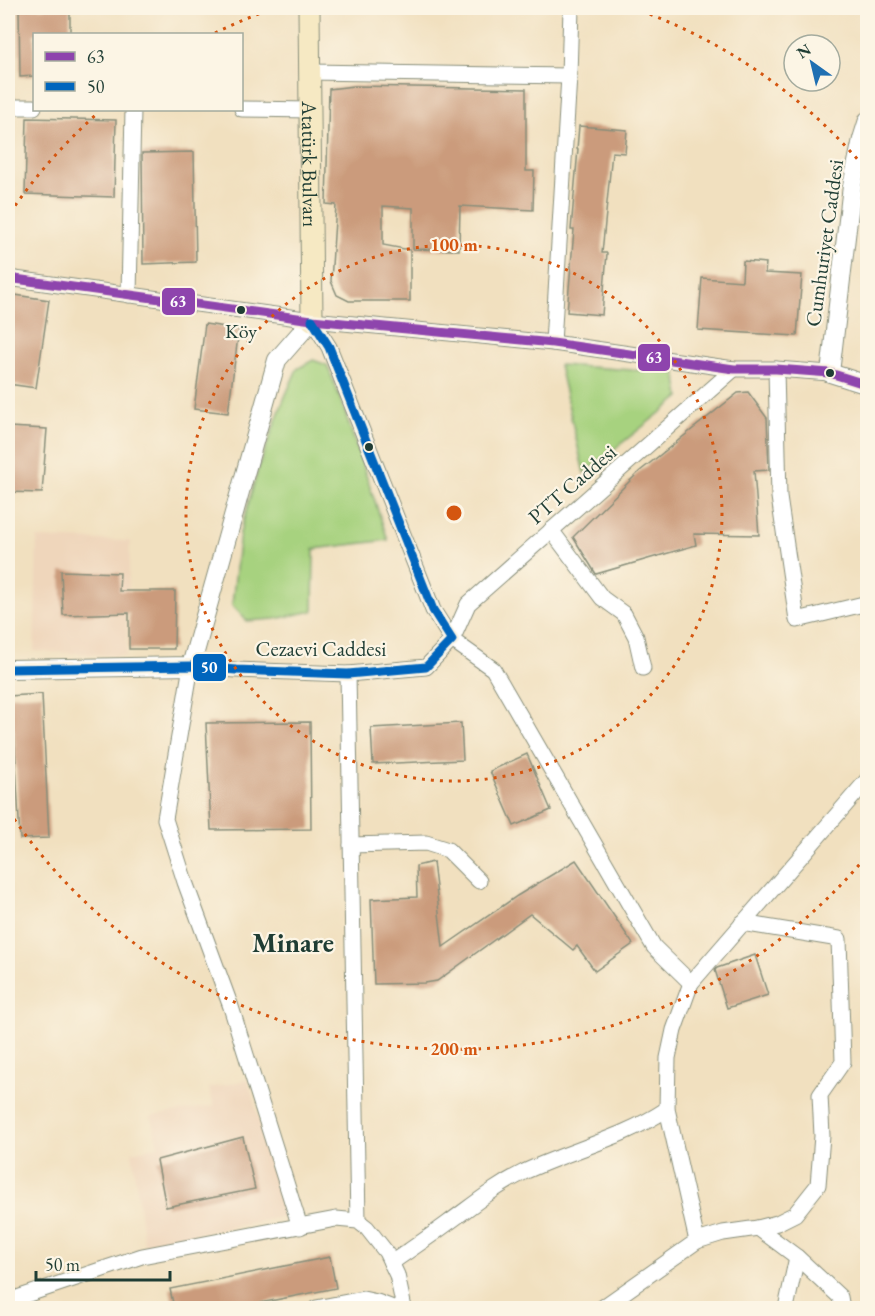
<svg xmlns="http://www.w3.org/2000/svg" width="875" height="1316" font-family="'EB Garamond',serif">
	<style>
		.built { fill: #efd6bb }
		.green { fill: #a7d27f; stroke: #63885a; stroke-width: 1.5 }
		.building { fill: #cb9b7c }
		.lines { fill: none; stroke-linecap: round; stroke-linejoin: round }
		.minor-casing { stroke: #888e7a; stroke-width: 17 }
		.tertiary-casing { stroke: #888e7a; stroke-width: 20 }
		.secondary-casing { stroke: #888e7a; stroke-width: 23 }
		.minor { stroke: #fff; stroke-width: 15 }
		.tertiary { stroke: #fff; stroke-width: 18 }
		.secondary { stroke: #f6e9c3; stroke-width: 21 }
		.bus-1-casing { stroke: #fcf5e5; stroke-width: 14 }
		.bus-2-casing { stroke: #fcf5e5; stroke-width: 14 }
		.bus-1 { stroke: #8e44ad; stroke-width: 9 }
		.bus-2 { stroke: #0065bd; stroke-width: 9 }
		.ring { fill: none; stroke: #d45610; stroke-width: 3; stroke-dasharray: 3 6 }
		.bus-dot { fill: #1f3d34; stroke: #fcf5e5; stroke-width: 2 }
		.labels { text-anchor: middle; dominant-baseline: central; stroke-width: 4.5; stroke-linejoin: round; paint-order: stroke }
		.bus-label { font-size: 20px; fill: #1f3d34; stroke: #fcf5e5 }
		.street-label { font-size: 21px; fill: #1f3d34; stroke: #fcf5e5 }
		.district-label { font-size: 27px; font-weight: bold; fill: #1f3d34; stroke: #fcf5e5 }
		.centre { fill: #d45610; stroke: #fcf5e5; stroke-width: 3 }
		.ring-label { font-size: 18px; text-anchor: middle; font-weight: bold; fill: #d45610; stroke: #fcf5e5; stroke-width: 4.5; stroke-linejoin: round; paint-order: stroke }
		.line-badge { stroke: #fcf5e5; stroke-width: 2 }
		.badge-label { font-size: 16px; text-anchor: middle; font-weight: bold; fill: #fff }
	</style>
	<rect width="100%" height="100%" fill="#fcf5e5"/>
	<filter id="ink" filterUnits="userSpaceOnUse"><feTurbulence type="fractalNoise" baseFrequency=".0167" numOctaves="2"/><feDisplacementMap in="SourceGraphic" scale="12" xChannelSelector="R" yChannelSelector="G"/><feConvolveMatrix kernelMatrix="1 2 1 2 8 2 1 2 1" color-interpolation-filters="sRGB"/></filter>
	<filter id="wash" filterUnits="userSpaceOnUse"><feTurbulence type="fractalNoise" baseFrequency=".008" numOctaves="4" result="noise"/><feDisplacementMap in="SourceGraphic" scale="24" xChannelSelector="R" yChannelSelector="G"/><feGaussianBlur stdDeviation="1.35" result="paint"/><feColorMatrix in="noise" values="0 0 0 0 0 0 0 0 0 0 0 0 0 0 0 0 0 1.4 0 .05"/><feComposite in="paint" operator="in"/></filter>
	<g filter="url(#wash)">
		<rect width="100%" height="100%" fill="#f1e0bf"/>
		<g class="built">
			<polygon points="37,538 130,541 126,656 34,651"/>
			<polygon points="248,1080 285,1216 144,1245 132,1152 158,1146 151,1116 214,1106 209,1088"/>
		</g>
		<g class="green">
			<polygon points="313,360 327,365 339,395 388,540 314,549 313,611 275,619 247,621 232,605 240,533 259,466 284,399 297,369"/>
			<polygon points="559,365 676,373 680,397 584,473"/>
		</g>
		<g id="blocks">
			<g class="building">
				<polygon points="19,8 70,8 70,34 34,34 34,76 20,77"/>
				<polygon points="354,86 526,89 526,171 534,171 533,210 460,206 459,250 413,249 413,208 383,206 383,245 410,250 410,301 349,301 337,295 331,281 336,205 326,204 329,89"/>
				<polygon points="27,118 116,120 114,197 25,194"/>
				<polygon points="579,126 627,130 625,153 612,152 602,253 607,253 602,315 567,312 574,230 571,230 578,149 577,149"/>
				<polygon points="194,152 196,262 143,264 142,153"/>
				<polygon points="743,261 766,263 765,273 802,275 797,336 698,330 702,278 742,281"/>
				<polygon points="8,294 49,300 36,388 8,384"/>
				<polygon points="205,324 239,329 228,413 194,409"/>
				<polygon points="748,392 767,418 769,470 754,471 759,535 694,534 696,545 596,574 573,537 640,471 738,393"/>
				<polygon points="8,427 47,429 42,493 8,492"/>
				<polygon points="61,571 120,573 119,591 175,591 174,649 129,649 129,613 63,615"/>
				<polygon points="42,694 49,838 20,839 14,729 8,729 8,696"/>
				<polygon points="310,722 311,829 211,830 206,723"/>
				<polygon points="461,723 463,760 373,764 371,728"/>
				<polygon points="527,754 551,810 514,826 490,771"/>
				<polygon points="576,860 633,944 595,971 577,946 573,950 530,914 437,981 425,983 374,984 371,899 417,897 416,866 433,862 443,947 517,896"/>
				<polygon points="755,955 768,995 727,1008 715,970 717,968"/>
				<polygon points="243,1137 255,1189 166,1207 157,1160"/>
				<polygon points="330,1257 336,1288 235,1308 174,1308 170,1289"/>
			</g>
		</g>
	</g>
	<g filter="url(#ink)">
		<use href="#blocks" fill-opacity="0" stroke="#888e7a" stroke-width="1.5"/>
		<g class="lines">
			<defs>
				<g id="minor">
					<polyline points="309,72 569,76"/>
					<polyline points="8,107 34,107"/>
					<polyline points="242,109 310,110"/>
					<polyline points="8,278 312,320 553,343 734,369 776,369 830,373"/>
					<polyline points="129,295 133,110"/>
					<polyline points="553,343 569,76 571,8"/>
					<polyline points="776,369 779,497 797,620 868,603"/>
					<polyline points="551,530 602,598 624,614 636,637 643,668"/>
					<polyline points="348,674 358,1221"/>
					<polyline points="351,845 426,843 448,850 479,881"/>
					<polyline points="742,923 839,939 843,1062 820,1095 822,1136 818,1185 795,1214 777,1223 758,1228"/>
					<polyline points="691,983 654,947 493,669 452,640 468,604 734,369"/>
					<polyline points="300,1227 231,1007 185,882 165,819 191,666 236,670 348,674 426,667 452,640 433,610 329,347 312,320"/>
					<polyline points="697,1241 723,1233 758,1228 797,1257 840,1297 842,1308"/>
					<path d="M 391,1263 C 410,1250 429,1237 448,1223 C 473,1205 496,1186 524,1172 C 571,1150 624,1138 667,1109"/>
					<polyline points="8,1301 142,1256 336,1219 358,1221 367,1228 386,1252 397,1275 404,1308"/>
					<polyline points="316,1308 363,1299 377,1302 393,1308"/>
					<polyline points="602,1308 697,1241 667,1109 668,1058 674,1030 691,983 868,779"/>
					<polyline points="786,1308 797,1257"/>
				</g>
				<g id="tertiary">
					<polyline points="868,120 862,139 852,186 830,373 868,385"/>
					<polyline points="8,669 191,666 277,360 312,320"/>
				</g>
				<g id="secondary">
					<path id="s1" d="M 309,8 L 312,320"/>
				</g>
			</defs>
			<use href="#minor" class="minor-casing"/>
			<use href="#tertiary" class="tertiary-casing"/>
			<use href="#secondary" class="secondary-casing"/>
			<use href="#minor" class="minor"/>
			<use href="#tertiary" class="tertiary"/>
			<use href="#secondary" class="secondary"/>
			<defs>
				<polyline id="bus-1" points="8,278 312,320 553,343 734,369 776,369 830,373 868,385"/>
				<polyline id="bus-2" points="8,669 191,666 236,670 348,674 426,667 452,640 433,610 329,347 312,320"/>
			</defs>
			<use href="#bus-1" class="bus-1-casing"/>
			<use href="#bus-2" class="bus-2-casing"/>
			<use href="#bus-1" class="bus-1"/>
			<use href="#bus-2" class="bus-2"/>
		</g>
	</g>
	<g class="ring">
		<circle cx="454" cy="513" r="268"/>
		<path d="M865 858A536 536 0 0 1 10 813M10 213A536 536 0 0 1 99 112M215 33A536 536 0 0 1 275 8M633 8A536 536 0 0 1 865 168"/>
	</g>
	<g class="bus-dot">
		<circle cx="241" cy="310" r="5"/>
		<circle cx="830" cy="373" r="5"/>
		<circle cx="369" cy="447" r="5"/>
	</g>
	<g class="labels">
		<g class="bus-label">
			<text x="241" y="331">Köy</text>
		</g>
		<g class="street-label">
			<text stroke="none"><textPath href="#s1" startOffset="156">Atatürk Bulvarı</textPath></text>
			<text transform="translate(824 243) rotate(-82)">Cumhuriyet Caddesi</text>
			<text transform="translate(572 484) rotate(-41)">PTT Caddesi</text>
			<text x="321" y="648">Cezaevi Caddesi</text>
		</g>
		<g class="district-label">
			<text x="293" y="942">Minare</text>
		</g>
	</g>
	<circle cx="454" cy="513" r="9" class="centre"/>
	<g class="ring-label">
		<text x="454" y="251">100 m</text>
		<text x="454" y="1055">200 m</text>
	</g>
	<g class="line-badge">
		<rect x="161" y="287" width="35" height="29" rx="6" fill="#8e44ad"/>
		<rect x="637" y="343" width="34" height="29" rx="6" fill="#8e44ad"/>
		<rect x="192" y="653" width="35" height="29" rx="6" fill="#0065bd"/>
	</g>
	<g class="badge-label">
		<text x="178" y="307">63</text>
		<text x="654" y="363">63</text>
		<text x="209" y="673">50</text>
	</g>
	<rect width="875" height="1316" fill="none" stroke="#fcf5e5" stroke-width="30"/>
	<rect x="33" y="33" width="210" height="78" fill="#fcf5e5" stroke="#a4ab9e" stroke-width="1.5"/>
	<rect x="45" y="52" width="30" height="9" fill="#8e44ad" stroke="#a4ab9e" stroke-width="1.5"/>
	<text x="87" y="63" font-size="18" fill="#1f3d34">63</text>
	<rect x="45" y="82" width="30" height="9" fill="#0065bd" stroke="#a4ab9e" stroke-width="1.5"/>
	<text x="87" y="93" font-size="18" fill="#1f3d34">50</text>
	<g transform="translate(812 63) rotate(326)"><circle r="28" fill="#fcf5e5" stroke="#a4ab9e" stroke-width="1.5"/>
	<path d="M0-4.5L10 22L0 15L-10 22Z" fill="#1f6fb2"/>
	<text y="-9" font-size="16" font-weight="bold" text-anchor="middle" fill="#1f3d34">N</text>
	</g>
	<path d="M36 1271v9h134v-9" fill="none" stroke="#1f3d34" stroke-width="3"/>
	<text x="45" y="1271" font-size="18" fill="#1f3d34" stroke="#fcf5e5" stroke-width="4.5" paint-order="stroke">50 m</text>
</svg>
